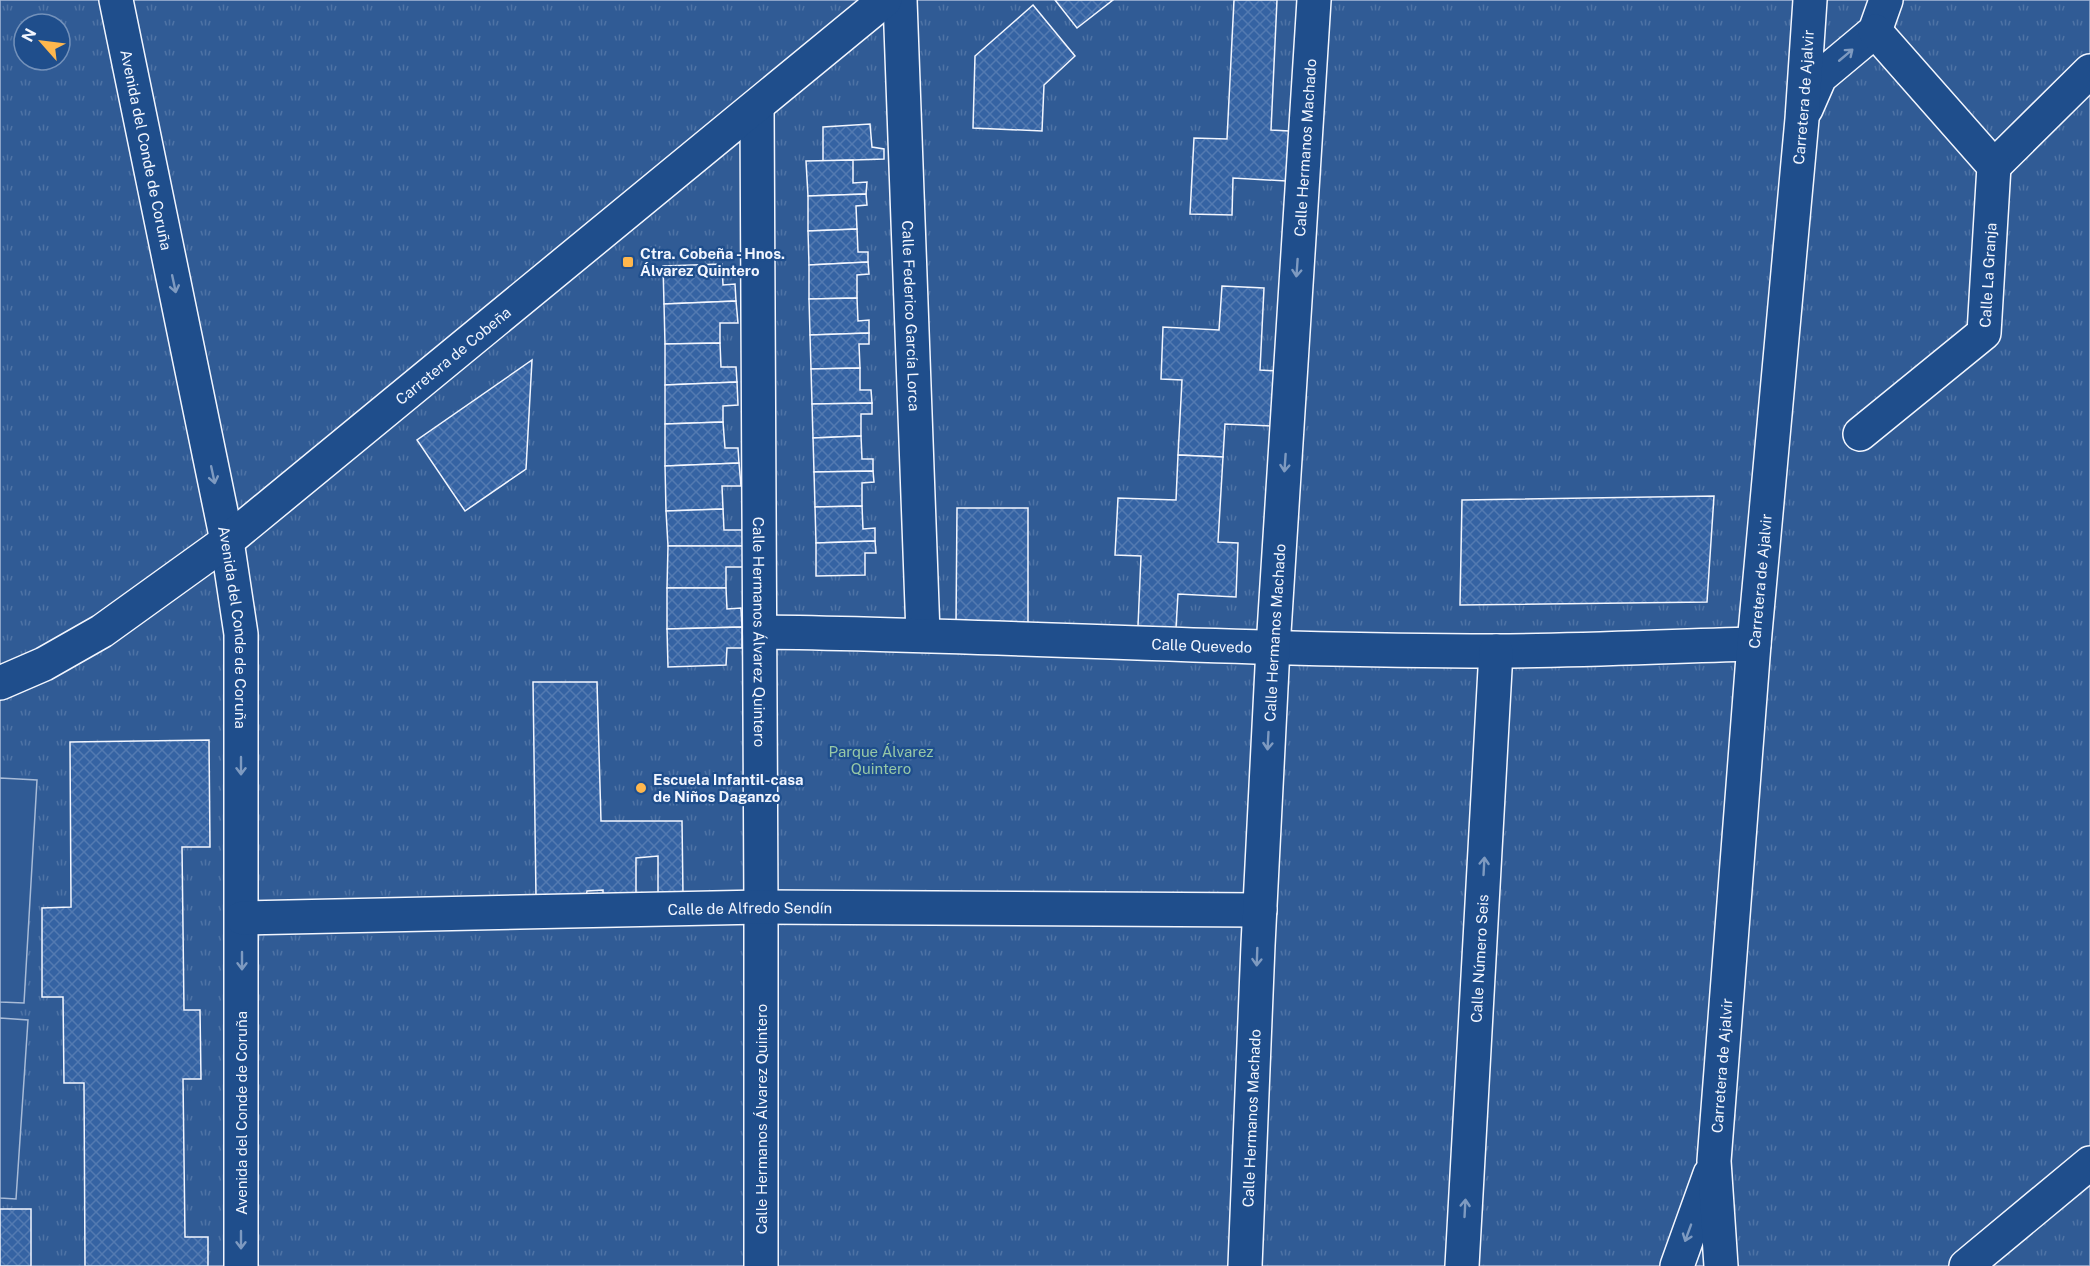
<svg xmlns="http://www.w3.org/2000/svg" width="2090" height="1266" font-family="'Public Sans',sans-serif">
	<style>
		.grass { fill: url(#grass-tufts); stroke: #a8bbd7; stroke-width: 1.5; fill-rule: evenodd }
		.garden { fill: #305b95; stroke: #a8bbd7; stroke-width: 1.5 }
		.building { fill: url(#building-cross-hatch); stroke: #f2f6ff; stroke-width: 1.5 }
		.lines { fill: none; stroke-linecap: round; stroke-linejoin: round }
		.minor-casing { stroke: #f2f6ff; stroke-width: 36 }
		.minor { stroke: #1f4e8c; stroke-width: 33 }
		.oneway { stroke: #7e9ac0 }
		.poi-dot { fill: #ffb74d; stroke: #1f4e8c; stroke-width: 2 }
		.labels { text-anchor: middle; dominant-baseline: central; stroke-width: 4.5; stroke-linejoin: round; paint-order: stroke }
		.street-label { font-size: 15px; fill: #f2f6ff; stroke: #1f4e8c }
		.poi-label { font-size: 15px; font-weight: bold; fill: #f2f6ff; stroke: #1f4e8c; text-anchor: start }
		.park-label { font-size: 15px; fill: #97c8a6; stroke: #1f4e8c }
	</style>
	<defs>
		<pattern id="grass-tufts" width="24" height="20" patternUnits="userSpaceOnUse" patternTransform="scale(1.5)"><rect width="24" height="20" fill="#305b95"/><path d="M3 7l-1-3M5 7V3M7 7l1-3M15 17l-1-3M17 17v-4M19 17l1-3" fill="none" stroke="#4e73a5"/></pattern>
		<pattern id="building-cross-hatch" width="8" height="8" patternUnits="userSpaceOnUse" patternTransform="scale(1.5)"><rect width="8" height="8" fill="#3563a3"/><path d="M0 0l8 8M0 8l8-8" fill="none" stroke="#537ab1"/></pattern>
	</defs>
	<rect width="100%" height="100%" fill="#1f4e8c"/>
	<path class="grass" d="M 0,0 L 2090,0 L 2090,1266 L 0,1266 ZM 24,24 L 60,24 L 60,60 L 24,60 Z"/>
	<g class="garden">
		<polygon points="0,778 37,780 24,1003 0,1002"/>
		<polygon points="0,1018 28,1020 16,1199 0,1198"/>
	</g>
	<g class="building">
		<polygon points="1055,0 1113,0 1077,28"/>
		<polygon points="1234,0 1277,0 1271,130 1289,131 1286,181 1233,178 1232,215 1190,214 1194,138 1227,139"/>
		<polygon points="1033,5 1075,56 1044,85 1042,131 973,128 975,56"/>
		<polygon points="870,124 872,147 884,149 884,159 823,161 823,127"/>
		<polygon points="853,160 853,183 867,182 866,194 808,196 806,161"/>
		<polygon points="866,194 867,205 856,206 857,229 808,231 808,196"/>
		<polygon points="857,229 858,252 868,252 868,262 809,265 808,231"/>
		<polygon points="868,262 869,274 857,275 857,298 809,299 809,265"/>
		<polygon points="722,264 723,285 735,284 736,301 664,304 663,266"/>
		<polygon points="1222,286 1264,288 1260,370 1278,371 1275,426 1225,424 1223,457 1178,455 1182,380 1161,379 1163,327 1219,330"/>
		<polygon points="857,298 858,321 869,320 869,333 810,335 809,299"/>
		<polygon points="736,301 738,323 720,323 720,343 665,344 664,304"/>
		<polygon points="869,333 869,344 859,344 860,368 811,369 810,335"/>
		<polygon points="720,343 721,367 736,367 737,382 665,385 665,344"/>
		<polygon points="532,360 526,469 465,511 417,440"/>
		<polygon points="860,368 860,390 871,390 872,403 812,404 811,369"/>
		<polygon points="737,382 738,405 723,406 723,422 665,424 665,385"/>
		<polygon points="872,403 872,414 861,414 861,436 813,438 812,404"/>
		<polygon points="723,422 725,448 738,448 739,463 665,466 665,424"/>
		<polygon points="861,436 862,459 873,459 873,471 814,472 813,438"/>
		<polygon points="1178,455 1223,457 1218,542 1238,543 1236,597 1178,594 1176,628 1138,626 1141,556 1115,555 1118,498 1176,500"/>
		<polygon points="739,463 741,486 722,486 723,509 666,511 665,466"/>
		<polygon points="873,471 874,482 862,483 862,506 815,507 814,472"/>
		<polygon points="1714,496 1707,602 1460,605 1462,500"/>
		<polygon points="862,506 863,529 875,528 875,541 816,543 815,507"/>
		<polygon points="957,508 1028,508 1028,623 956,623"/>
		<polygon points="723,509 724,530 743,530 743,546 668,546 666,511"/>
		<polygon points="875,541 876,553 865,553 865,575 816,576 816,543"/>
		<polygon points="668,546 743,546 743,567 726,567 726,588 667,588"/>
		<polygon points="667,588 726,588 727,609 741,608 742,627 667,629"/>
		<polygon points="742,627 742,648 727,648 726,665 668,667 667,629"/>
		<polygon points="533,682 597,682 601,821 682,821 683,895 658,895 658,856 636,858 636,895 603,896 603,890 587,891 586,897 536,897"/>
		<polygon points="209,740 210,847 182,847 184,1010 200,1010 201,1079 183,1079 185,1237 208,1237 208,1266 85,1266 84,1083 64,1083 63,997 42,997 42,908 71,907 70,742"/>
		<rect x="0" y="1209" width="31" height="57"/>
	</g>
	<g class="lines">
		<defs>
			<g id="minor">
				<path id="s1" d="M 116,0 L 227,541 L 241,634 L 241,1266"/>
				<path id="s2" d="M 900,0 L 923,634"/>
				<path id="s3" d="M 757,107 L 761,907 L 761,1266"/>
				<polyline points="1806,109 1820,77 1875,31 1886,0"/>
				<polyline points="1994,166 2090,71"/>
				<path id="s4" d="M 1860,434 L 1984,333 L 1994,166 L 1875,31"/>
				<path id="s5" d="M 760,632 C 1005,635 1249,651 1494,651 C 1581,651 1668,646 1754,644"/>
				<path id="s6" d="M 0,683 L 44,664 L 102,631 L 227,541 L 885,0"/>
				<path id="s7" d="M 242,918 L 761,907 L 1260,910"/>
				<path id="s8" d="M 1245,1266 L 1258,945 L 1273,648 L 1314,0"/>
				<path id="s9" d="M 1462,1266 L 1496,651"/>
				<polyline points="1677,1266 1710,1174"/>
				<path id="s10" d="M 1721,1266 L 1714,1161 L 1754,644 L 1802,119 L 1810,0"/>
				<polyline points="1966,1266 2090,1163"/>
			</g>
		</defs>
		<use href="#minor" class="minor-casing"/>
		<use href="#minor" class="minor"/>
	</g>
	<defs><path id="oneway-shaft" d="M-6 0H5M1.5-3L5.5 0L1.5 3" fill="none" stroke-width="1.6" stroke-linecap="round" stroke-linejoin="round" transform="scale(1.5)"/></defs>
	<g class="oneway">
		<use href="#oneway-shaft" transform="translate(1846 55) rotate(-40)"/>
		<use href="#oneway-shaft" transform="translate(1297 268) rotate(94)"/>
		<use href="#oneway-shaft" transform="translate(174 284) rotate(78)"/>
		<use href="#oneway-shaft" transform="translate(1285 463) rotate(94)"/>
		<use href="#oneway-shaft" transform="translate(213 475) rotate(78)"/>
		<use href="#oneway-shaft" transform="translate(1268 741) rotate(93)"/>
		<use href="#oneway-shaft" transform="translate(241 766) rotate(90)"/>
		<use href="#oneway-shaft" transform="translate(1484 866) rotate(-87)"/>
		<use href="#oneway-shaft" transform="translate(1257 957) rotate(92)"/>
		<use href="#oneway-shaft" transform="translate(242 961) rotate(90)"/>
		<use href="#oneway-shaft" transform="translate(1465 1208) rotate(-87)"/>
		<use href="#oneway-shaft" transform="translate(1688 1233) rotate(110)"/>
		<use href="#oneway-shaft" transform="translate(241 1240) rotate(90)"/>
	</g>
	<g class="poi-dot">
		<rect x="622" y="256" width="12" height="12" rx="3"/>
		<circle cx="641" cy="788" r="6"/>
	</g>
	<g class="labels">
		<g class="street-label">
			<text stroke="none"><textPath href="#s10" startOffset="1173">Carretera de Ajalvir</textPath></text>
			<text stroke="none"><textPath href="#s8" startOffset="1120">Calle Hermanos Machado</textPath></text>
			<text stroke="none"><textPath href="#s1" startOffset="153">Avenida del Conde de Coruña</textPath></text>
			<text stroke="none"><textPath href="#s4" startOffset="218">Calle La Granja</textPath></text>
			<text stroke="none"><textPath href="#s2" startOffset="316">Calle Federico García Lorca</textPath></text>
			<text stroke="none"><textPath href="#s6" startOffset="561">Carretera de Cobeña</textPath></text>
			<text stroke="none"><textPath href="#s10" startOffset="687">Carretera de Ajalvir</textPath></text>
			<text stroke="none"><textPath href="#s1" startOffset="639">Avenida del Conde de Coruña</textPath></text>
			<text stroke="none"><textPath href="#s3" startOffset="525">Calle Hermanos Álvarez Quintero</textPath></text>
			<text stroke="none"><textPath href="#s8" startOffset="634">Calle Hermanos Machado</textPath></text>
			<text stroke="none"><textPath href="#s5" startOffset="442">Calle Quevedo</textPath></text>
			<text stroke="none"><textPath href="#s7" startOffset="508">Calle de Alfredo Sendín</textPath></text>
			<text stroke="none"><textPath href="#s9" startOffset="308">Calle Número Seis</textPath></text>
			<text stroke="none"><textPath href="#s10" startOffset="201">Carretera de Ajalvir</textPath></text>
			<text transform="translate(241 1113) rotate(-90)">Avenida del Conde de Coruña</text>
			<text stroke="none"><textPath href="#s8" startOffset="148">Calle Hermanos Machado</textPath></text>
			<text transform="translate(761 1119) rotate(-90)">Calle Hermanos Álvarez Quintero</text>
		</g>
		<g class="poi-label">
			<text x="640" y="253">Ctra. Cobeña - Hnos.<tspan x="640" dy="17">Álvarez Quintero</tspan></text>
			<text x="653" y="779">Escuela Infantil-casa<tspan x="653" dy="17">de Niños Daganzo</tspan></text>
		</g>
		<g class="park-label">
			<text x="881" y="751">Parque Álvarez<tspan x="881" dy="17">Quintero</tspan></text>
		</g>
	</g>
	<g transform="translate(42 42) rotate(298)"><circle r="28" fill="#1f4e8c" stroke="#7391ba" stroke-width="1.5"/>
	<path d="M0-4.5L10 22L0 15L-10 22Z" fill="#ffb74d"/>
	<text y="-9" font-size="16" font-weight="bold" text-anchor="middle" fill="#f2f6ff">N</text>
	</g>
</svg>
